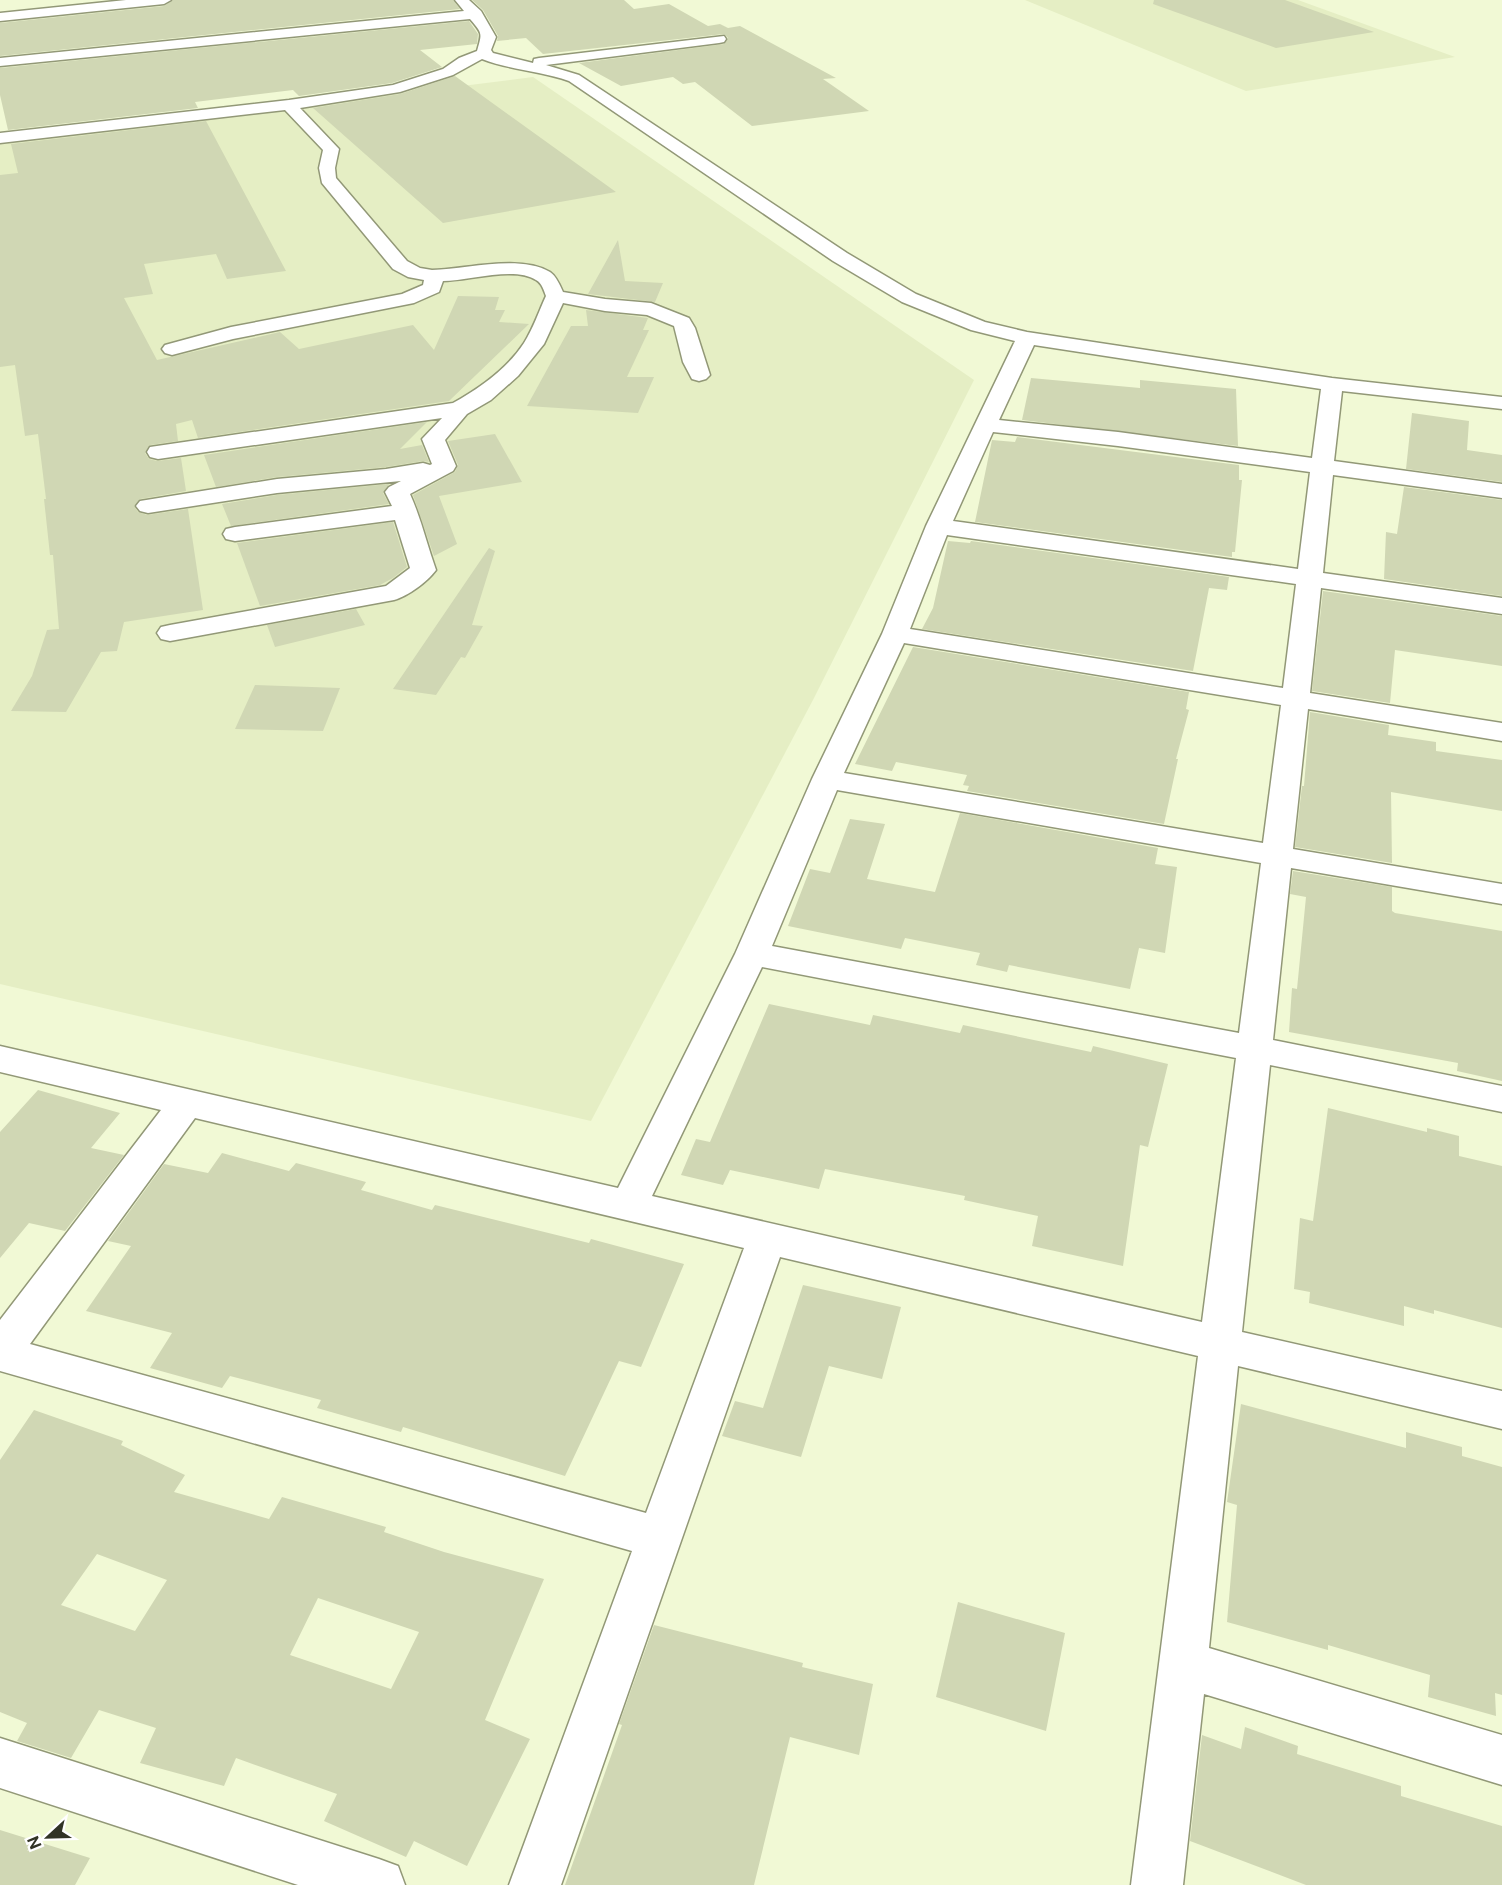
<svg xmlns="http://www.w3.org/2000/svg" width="1502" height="1885" font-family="'Public Sans',sans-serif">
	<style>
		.built { fill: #e5eec4 }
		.building { fill: #d0d7b4; fill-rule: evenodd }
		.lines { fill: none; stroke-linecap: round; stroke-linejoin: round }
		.minor-casing { stroke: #929877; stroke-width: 3 }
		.minor { fill: #fff; fill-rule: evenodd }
	</style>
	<rect width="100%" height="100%" fill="#f1f9d5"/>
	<g class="built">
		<polygon points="1025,0 1298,0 1455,57 1246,91"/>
		<polygon points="533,77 974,380 814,698 591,1121 0,984 0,144"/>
	</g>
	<g class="building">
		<polygon points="173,0 453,0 460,9 0,56 0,23 164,6"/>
		<polygon points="472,0 624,0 634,9 669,4 708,26 720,24 728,28 740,26 836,78 823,79 869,111 752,126 695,82 683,84 673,77 621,86 579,63 724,44 728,38 724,34 543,54 526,38 497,41 498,36 483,10"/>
		<polygon points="1154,0 1285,0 1374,32 1276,48 1153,4"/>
		<polygon points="469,21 478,34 477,44 420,50 442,67 392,83 299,96 293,90 195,102 198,108 8,130 0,95 0,68"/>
		<polygon points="455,76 616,192 443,223 313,108 400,94"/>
		<polygon points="206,121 286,271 227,279 216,254 144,264 153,294 124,298 157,360 280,332 299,349 413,325 434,350 458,296 499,297 495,310 505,310 499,322 529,324 449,401 198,438 192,420 176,424 178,441 150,445 145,453 149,459 157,461 181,458 186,491 140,499 134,506 138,512 147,515 188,509 203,610 124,622 117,651 101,652 66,712 11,711 32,676 47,630 59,629 53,555 50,555 44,499 46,499 38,434 25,436 15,365 0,367 0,175 18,173 11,144"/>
		<polygon points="618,240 625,281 663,283 655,302 588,294"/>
		<polygon points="586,310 648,318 643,330 649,330 627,377 654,377 638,413 527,406 571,326 588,326"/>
		<polygon points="1031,378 1140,388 1140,380 1236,389 1238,446 1022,420"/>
		<polygon points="1412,413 1469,421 1467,450 1502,455 1502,482 1406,469"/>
		<polygon points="427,422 400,449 422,445 429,462 423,461 386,467 277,477 216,487 204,455"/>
		<polygon points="495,434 522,482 439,496 457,544 434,556 413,495 455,472 458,465 448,441"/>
		<polygon points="1017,437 1239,465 1239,480 1242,480 1235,552 1232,552 1232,557 975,522 992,440 1015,442"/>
		<polygon points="389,484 383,493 389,504 231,526 222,504 277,495"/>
		<polygon points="1404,487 1502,500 1502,596 1384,579 1386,532 1397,534"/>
		<polygon points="393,522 407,567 393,578 380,585 260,606 237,543"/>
		<polygon points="948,541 970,543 971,541 1229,577 1227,590 1209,588 1193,671 922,629 933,608"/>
		<polygon points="489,548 495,551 472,625 483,626 465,658 461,657 436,695 393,689"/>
		<polygon points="1323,591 1502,616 1502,666 1395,650 1390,703 1312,691"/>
		<polygon points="356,609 365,625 275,647 267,625"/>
		<polygon points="913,647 1189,692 1186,709 1189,710 1176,759 1178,759 1164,824 967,791 969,786 963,785 967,775 896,762 892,771 855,764"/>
		<polygon points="255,685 340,688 323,731 235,729"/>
		<polygon points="1310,712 1389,725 1388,735 1436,742 1436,751 1502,760 1502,811 1391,792 1392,863 1295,847 1302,786 1304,786"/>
		<polygon points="960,813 1158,848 1155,864 1177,867 1165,953 1139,948 1130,989 1009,965 1007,972 976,965 980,953 905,938 901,949 788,926 810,869 830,873 850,819 885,824 867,879 935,892"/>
		<polygon points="1293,871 1392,887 1392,911 1395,913 1502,931 1502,1081 1457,1071 1458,1063 1289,1032 1292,988 1297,989 1306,897 1290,894"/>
		<polygon points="769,1004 870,1025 873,1015 960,1033 963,1025 1091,1052 1093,1046 1168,1064 1148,1147 1140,1145 1123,1266 1032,1246 1038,1216 964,1200 965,1196 825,1169 819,1189 730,1170 723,1185 681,1175 696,1139 710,1142"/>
		<polygon points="38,1090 120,1113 91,1148 124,1155 65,1231 29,1223 0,1258 0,1132"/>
		<polygon points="1328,1108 1427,1132 1427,1128 1459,1136 1459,1156 1502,1166 1502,1328 1434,1310 1434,1314 1404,1306 1404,1326 1309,1303 1310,1292 1294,1289 1300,1218 1313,1221"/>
		<polygon points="222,1153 289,1171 296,1163 366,1182 361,1190 432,1210 435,1205 589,1243 591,1239 684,1264 641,1367 619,1361 565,1476 403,1427 401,1432 317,1408 321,1400 230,1376 222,1388 150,1368 172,1333 86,1311 131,1246 108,1241 164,1164 208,1173"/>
		<polygon points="803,1285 901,1307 882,1379 829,1366 801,1457 722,1436 735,1401 763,1408"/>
		<polygon points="1241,1404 1406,1448 1406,1432 1462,1447 1462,1456 1502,1467 1502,1695 1495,1693 1496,1716 1428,1697 1430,1675 1328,1645 1328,1650 1227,1622 1237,1505 1227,1502"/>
		<path d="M 34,1410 L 123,1441 L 121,1445 L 185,1475 L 174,1492 L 269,1519 L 282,1497 L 386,1527 L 384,1532 L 444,1552 L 544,1579 L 485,1720 L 530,1739 L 467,1866 L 414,1841 L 406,1857 L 324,1821 L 337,1794 L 236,1758 L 224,1786 L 140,1763 L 156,1728 L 99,1710 L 71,1758 L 17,1741 L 27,1723 L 0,1712 L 0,1460 ZM 97,1554 L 167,1580 L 135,1631 L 61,1605 ZM 318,1598 L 419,1632 L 391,1689 L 290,1655 Z"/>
		<polygon points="958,1602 1065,1633 1046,1731 936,1697"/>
		<polygon points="654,1625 803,1663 802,1667 873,1684 859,1755 790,1737 754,1885 565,1885 622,1725 619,1724"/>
		<polygon points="1245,1727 1298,1746 1297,1754 1401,1786 1401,1796 1502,1826 1502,1885 1306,1885 1190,1841 1202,1735 1241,1749"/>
		<polygon points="0,1830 90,1858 75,1885 0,1885"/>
	</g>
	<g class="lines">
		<defs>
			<g id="minor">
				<polygon points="126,0 171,0 164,4 0,21 0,13"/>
				<path d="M 455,0 L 469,0 L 481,11 L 496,37 L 491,50 L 493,53 L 533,63 L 534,59 L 539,58 L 724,36 L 726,39 L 724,42 L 719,43 L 546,65 L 579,75 L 847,253 L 916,294 L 985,322 L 1027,332 L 1332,378 L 1502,397 L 1502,409 L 1342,391 L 1334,461 L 1502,484 L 1502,498 L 1333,475 L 1323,573 L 1502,598 L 1502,614 L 1321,588 L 1310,693 L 1502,723 L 1502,741 L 1308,709 L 1293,849 L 1502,884 L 1502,904 L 1291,868 L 1273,1040 L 1502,1086 L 1502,1112 L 1270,1065 L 1242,1332 L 1502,1391 L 1502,1429 L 1238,1366 L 1209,1648 L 1502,1735 L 1502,1785 L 1204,1694 L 1183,1885 L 1131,1885 L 1198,1356 L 780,1257 L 561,1885 L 509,1885 L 632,1551 L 0,1371 L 0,1320 L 161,1110 L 0,1072 L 0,1046 L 618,1188 L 735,954 L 812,779 L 882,634 L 926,526 L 1015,341 L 971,330 L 902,302 L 833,261 L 569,81 C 541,71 510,70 482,59 L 453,75 L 400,92 L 300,108 L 339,149 L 335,168 L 336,178 L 407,261 L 420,268 L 432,270 C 466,269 520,254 550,272 C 556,276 560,285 563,292 L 605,299 L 651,303 L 689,318 L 695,328 L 710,375 L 706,379 L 699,381 L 692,379 L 683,362 L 674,326 L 647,315 L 605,311 L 563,303 L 544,344 L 518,376 L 491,400 L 467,414 L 445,440 L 456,466 L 453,471 L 410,494 C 421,518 427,545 436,570 C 427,582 408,596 394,600 L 170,641 L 161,639 L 157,633 L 161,627 L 170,625 L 386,586 L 410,568 L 395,520 L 235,541 L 226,539 L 223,534 L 226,529 L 235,527 L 392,506 L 385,492 L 389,487 L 401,481 L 277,493 L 148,513 L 140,511 L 136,506 L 140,501 L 277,479 L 386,469 L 423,463 L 430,465 L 432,464 L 422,439 L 442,418 L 158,459 L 150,457 L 147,452 L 150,447 L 453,403 C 480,388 507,369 524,343 C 533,329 539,311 546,296 C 544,291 542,283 536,280 C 515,266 468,281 443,281 L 439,292 L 414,303 L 233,339 L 172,355 L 165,353 L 162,349 L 165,345 L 231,327 L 402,294 L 423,285 L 424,280 L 408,277 L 393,269 L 322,183 L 319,168 L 323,150 L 285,110 L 0,143 L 0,133 L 289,100 L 393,85 L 443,69 L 459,58 L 477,51 C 482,33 483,34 470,19 L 0,66 L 0,58 L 464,11 ZM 1034,345 L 1321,389 L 1312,458 L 1118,432 L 999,420 ZM 993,432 L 1118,446 L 1310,472 L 1298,569 L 953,521 ZM 947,535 L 1296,584 L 1283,688 L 910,629 ZM 904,643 L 1281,705 L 1263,843 L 844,773 ZM 837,790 L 1261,863 L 1239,1033 L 772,946 ZM 762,967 L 1236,1058 L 1202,1322 L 652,1196 ZM 195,1118 L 744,1248 L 646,1513 L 30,1344 Z"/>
				<polygon points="0,1738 379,1859 398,1866 405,1885 298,1885 0,1788"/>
			</g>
		</defs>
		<use href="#minor" class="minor-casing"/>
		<use href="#minor" class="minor"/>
	</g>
	<g transform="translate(48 1837) rotate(248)" stroke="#ffffff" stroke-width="4.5" paint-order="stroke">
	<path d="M0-4.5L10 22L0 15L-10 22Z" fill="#313326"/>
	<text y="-9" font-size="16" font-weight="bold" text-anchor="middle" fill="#313326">N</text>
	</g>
</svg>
